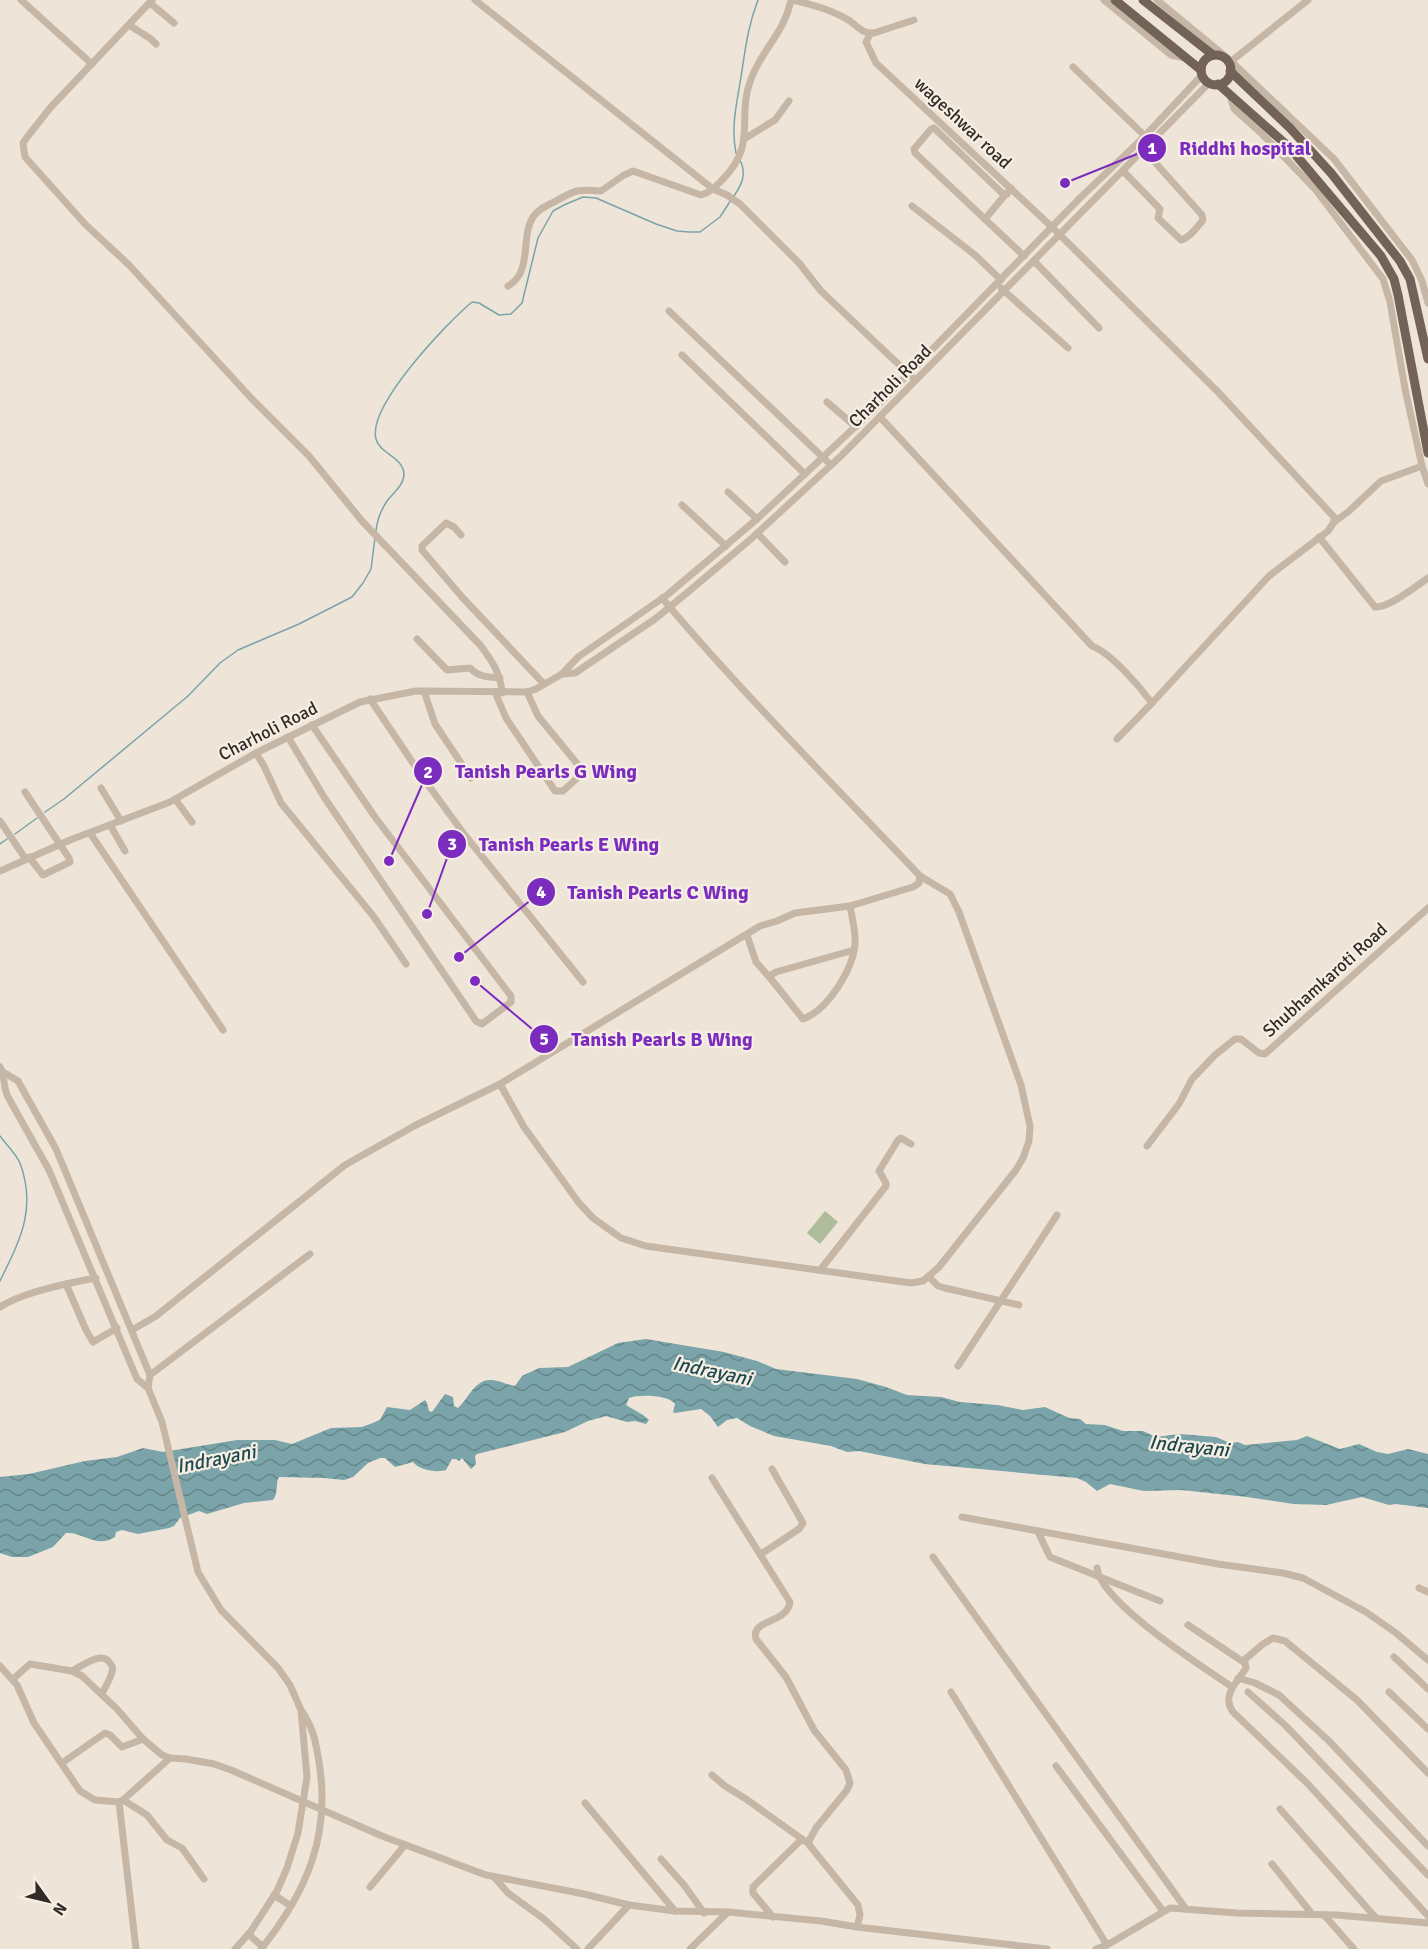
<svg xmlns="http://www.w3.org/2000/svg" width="1428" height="1949" font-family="Signika,sans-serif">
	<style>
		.green { fill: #afbc9a }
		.water { fill: url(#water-waves) }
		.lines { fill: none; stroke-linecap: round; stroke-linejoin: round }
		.stream { stroke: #7aa4a9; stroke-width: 1.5 }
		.minor { stroke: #c5b6a6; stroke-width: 7 }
		.major { stroke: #736258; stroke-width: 9 }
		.labels { text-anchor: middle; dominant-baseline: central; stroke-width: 4.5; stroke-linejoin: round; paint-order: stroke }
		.street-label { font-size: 18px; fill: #322a26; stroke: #f7efe4 }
		.water-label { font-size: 20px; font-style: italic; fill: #1f4a4f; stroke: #f7efe4 }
		.leader { fill: none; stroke: #7b2cbf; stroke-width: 2 }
		.callout-dot { fill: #7b2cbf; stroke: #f7efe4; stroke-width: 2 }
		.mark-label { font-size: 18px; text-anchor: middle; font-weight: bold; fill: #fff }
		.callout-label { font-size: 20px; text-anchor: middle; font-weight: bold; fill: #7b2cbf; stroke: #f7efe4; stroke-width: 4.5; stroke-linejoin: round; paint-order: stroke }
	</style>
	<defs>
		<pattern id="water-waves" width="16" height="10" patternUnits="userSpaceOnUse" patternTransform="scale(1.5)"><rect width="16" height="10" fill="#7aa4a9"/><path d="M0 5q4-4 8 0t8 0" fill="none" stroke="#658689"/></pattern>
	</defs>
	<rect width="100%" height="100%" fill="#eee5d8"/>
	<polygon class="green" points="825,1211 838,1222 820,1244 807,1233"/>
	<path class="water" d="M 646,1339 L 724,1352 L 757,1361 L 776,1369 L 857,1379 L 886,1387 L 907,1395 L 941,1397 L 960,1402 L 997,1405 L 1023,1410 L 1045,1407 L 1069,1418 L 1080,1419 L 1086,1424 L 1105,1425 L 1123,1431 L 1143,1431 L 1156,1437 L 1180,1434 L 1216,1437 L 1230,1443 L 1238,1442 L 1245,1445 L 1297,1440 L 1307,1436 L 1340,1449 L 1359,1444 L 1377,1452 L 1388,1454 L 1408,1449 L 1428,1454 L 1428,1508 L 1396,1504 L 1389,1505 L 1362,1497 L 1326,1505 L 1294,1504 L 1247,1497 L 1181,1490 L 1144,1491 L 1110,1484 L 1097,1491 L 1086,1482 L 1077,1478 L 925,1464 L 859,1451 L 847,1452 L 831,1446 L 774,1436 L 750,1426 L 737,1418 L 727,1420 L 718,1427 L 710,1416 L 701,1409 L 675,1413 L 673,1412 L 675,1404 C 669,1395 639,1394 629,1398 L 626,1405 L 643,1415 L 649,1420 L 646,1424 L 635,1421 L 627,1422 L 606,1416 L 588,1421 L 565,1432 L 477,1454 L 475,1456 L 476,1464 L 471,1469 L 462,1458 L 459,1461 L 456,1459 L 452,1459 L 446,1470 C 436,1473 419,1470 413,1462 L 395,1467 L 385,1458 L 380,1458 L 368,1463 L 353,1477 L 344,1480 L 324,1478 L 279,1477 C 275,1484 279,1492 273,1500 L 244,1503 L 207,1514 L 199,1511 L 180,1518 L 174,1526 L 169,1528 L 138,1534 L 122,1530 L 116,1532 L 115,1537 C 96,1549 85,1532 66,1533 L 53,1547 L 28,1557 L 12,1557 L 0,1553 L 0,1477 L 29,1474 L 85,1461 L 117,1457 L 143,1448 L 163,1452 L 237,1440 L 275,1440 L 292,1444 L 331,1428 L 362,1427 L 370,1424 L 380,1420 L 387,1407 L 410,1410 L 425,1400 L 427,1403 L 429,1411 L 432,1412 L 445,1394 L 453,1397 L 454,1406 L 458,1408 C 468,1399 475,1379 491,1380 C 499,1380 507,1385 515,1386 L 522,1376 L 539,1368 L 568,1367 L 618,1343 Z"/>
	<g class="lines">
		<g class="stream">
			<path d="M 736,153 C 731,128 736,107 740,83 C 745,53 747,28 758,0"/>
			<path d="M 734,196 C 742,184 747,174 740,160"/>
			<path d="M 376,531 C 377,520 381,510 387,501 C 393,493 404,485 404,474 C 403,457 380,454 376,439 C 367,406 447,323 472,302 L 479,303 L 499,315 L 511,314 L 522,303 L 538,238 L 553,211 L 564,205 L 583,197 L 596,198 L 656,224 L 677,231 L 689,232 L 700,232 L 720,217 L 731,200"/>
			<polyline points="45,812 64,799 188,696 220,663 238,650 299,624 352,597 363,583 371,569 375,538"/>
			<polyline points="15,834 37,818"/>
			<polyline points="0,844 7,839"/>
			<path d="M 0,1136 C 6,1144 16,1154 20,1163 C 37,1209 20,1240 0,1281"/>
		</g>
		<g class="minor">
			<polyline points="21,0 92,64"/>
			<path d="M 152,0 L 50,108 L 28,136 L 23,143 L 25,157 L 85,224 L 129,265 L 252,399 L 309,456 L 362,521 L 481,646 C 492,661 501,674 502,693"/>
			<polyline points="475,0 713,189 727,195 740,204 799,263 821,291 912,377"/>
			<path d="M 792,0 C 811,4 833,10 850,21 C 858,27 863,34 874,33 L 914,20"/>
			<polyline points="1104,0 1171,55 1185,58"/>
			<polyline points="1157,0 1231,61 1334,159 1412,260 1422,281 1428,303"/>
			<polyline points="150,3 174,23"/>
			<polyline points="129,25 151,39 156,44"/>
			<polyline points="870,34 866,42 876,63 1053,228 1219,393 1334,517 1334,522 1328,531 1269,576 1152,703 1117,739"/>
			<polyline points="1229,63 1308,0"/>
			<polyline points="1073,67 1145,136"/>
			<polyline points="1229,93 1234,109 1262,134 1315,189 1383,279 1390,302 1405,389 1422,466 1428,484"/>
			<polyline points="744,139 775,120 789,101"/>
			<path d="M 1123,171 L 1160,209 L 1158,218 L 1181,240 C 1190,238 1197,227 1203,220 L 1202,215 L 1144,150"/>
			<polyline points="1011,188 1007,194 1002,193 934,128 931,129 914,149 915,153 1024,256"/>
			<polyline points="912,206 975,255 1001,280"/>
			<polyline points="985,219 1005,195"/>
			<polyline points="1034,261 1099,328"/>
			<path d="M 508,286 C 533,272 520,238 533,217 C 538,209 548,205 556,201 C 577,189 578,189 601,191 L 624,175 L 633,171 L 701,195 C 711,192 716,186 723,179 C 758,144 736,117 751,79 C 762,49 784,34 791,0"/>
			<polyline points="1001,288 1068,348"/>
			<polyline points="669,311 831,465"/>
			<polyline points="682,355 805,474"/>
			<polyline points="827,402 856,427"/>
			<path d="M 880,417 L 1092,646 C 1111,653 1140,687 1152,703"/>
			<polyline points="728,492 757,519"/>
			<polyline points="682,505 726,546"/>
			<polyline points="1334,522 1348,512 1381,481 1422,466"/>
			<polyline points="757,533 785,562"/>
			<polyline points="461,535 454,527 446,523 422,546 422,550 462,597 544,684"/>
			<path d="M 1319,537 L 1375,607 C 1389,608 1416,586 1428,578"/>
			<path d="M 662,598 C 744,695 833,784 920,876 L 919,883 L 913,887 L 850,906 C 852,918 856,932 855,944 C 853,969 828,1010 803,1019 L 771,979 L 771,975 L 776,972 L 854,950"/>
			<path d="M 417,639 L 447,670 L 470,668 C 479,677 487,677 500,678"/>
			<polyline points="562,674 575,673 655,619 688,592 751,539 842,455 1209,83"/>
			<polyline points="424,691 435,724 471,778"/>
			<polyline points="495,692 506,718 555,791 563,791 584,772 538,716 527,692"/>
			<polyline points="370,699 423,778 464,834 583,982"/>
			<polyline points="288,737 324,797 476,1021 482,1024 511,1002 511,996 375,817 312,725"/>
			<polyline points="256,753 264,766 281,803 374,917 406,964"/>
			<polyline points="101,788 121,821"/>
			<polyline points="25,792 69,858 70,862 43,875 29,857"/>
			<polyline points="175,799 192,822"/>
			<polyline points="0,821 25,858"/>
			<polyline points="110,825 125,851"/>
			<polyline points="90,833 223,1030"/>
			<polyline points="0,871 70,840 170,802 256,753 360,702 416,691 527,692 536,689 562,674 578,657 667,595 757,519 873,410 1080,198 1145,136 1202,75"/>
			<polyline points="850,906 795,913 777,921 760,926 500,1084 524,1127 579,1203 593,1218 621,1238 646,1246 911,1283 923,1281 939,1267 1016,1170 1023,1158 1029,1141 1030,1126 1021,1085 959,912 950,894 920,876"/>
			<polyline points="747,935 756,962 771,979"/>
			<path d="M 0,1067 C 5,1076 3,1087 8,1097 L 49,1170 L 137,1379 L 148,1388 L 162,1422 L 198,1572 L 221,1610 L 278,1668 L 290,1685 L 301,1710 L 307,1777 L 298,1833 L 287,1868 L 277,1891 L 251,1931 L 235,1949"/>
			<polyline points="3,1072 18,1081 56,1149 150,1375 148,1388"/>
			<polyline points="1147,1146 1179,1104 1192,1079 1215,1055 1235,1039 1241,1039 1259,1053 1265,1054 1428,908"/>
			<polyline points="821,1269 886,1186 886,1183 879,1171 898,1140 901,1138 911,1144"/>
			<polyline points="929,1277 938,1286 945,1288 1019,1305"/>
			<polyline points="66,1284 86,1330 93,1342 117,1328"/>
			<path d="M 0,1307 C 23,1292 68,1283 96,1278"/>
			<polyline points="132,1330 156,1316 345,1165 416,1125 500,1084"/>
			<polyline points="958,1366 1057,1215"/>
			<polyline points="150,1375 310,1254"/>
			<path d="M 712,1478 L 790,1602 C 787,1624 750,1619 756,1639 L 786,1677 L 814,1730 L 846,1770 L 850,1783 L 847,1790 L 816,1828 L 809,1841 L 810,1846 L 858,1905 L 860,1915 L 857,1927"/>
			<polyline points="962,1517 1218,1564 1283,1573 1303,1578 1366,1612 1396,1633 1428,1660"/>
			<polyline points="1040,1531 1039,1534 1050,1557 1160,1601"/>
			<polyline points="761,1554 799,1529 803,1523 772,1469"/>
			<polyline points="933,1557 1186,1909"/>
			<path d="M 1097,1568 C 1101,1603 1202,1666 1232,1687"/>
			<polyline points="1419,1588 1428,1592"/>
			<path d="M 1188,1625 L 1245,1663 L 1246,1668 C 1237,1683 1221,1695 1233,1712 L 1308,1784 L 1428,1916"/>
			<polyline points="1394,1657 1428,1689"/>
			<polyline points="1243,1661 1263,1644 1273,1638 1285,1641 1357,1700 1428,1773"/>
			<polyline points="0,1666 17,1685 34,1723 80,1791 95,1800 119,1802 123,1800 170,1758"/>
			<path d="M 72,1671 C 82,1666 102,1650 110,1663 C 113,1667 113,1668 112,1672 C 110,1680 105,1687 102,1694"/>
			<polyline points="1238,1678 1255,1683 1279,1695 1329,1741 1428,1846"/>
			<polyline points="13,1679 30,1664 72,1671 82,1676 117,1709 143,1739 162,1755 170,1758 186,1759 214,1764 231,1770 382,1836 486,1875 584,1894 629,1905 675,1911 728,1912 821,1921 857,1927 1047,1949"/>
			<polyline points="951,1692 1107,1945"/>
			<polyline points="1248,1692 1286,1726 1428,1875"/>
			<polyline points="1389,1692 1428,1729"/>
			<polyline points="62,1763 105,1733 110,1735 122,1747 143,1739"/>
			<polyline points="1056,1766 1163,1911"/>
			<polyline points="712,1775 725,1786 746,1799 809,1844"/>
			<polyline points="123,1800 147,1815 167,1840 182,1848 204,1879"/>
			<polyline points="119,1802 136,1949"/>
			<polyline points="585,1803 675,1911"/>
			<polyline points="1280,1809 1376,1918"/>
			<polyline points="661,1859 684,1885 704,1913"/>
			<polyline points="1272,1864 1312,1914"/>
			<polyline points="494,1877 508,1893 544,1919 577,1949"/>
			<polyline points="370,1887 405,1845"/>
			<polyline points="274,1895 291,1906"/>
			<polyline points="1324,1915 1354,1949"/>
			<polyline points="773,1917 753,1893 753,1887 802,1839"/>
			<polyline points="248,1934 263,1947"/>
			<path d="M 261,1949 C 307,1892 331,1835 319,1762 C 316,1743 313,1726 301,1710"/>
			<polyline points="588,1949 629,1905"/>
			<polyline points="690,1949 728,1912"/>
			<polyline points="1096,1949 1107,1945 1170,1908 1237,1913 1337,1915 1428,1923"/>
		</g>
		<g class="major">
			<polyline points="1115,0 1201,70"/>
			<polyline points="1143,0 1213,55"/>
			<circle cx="1216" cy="70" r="15"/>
			<polyline points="1230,71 1290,128 1331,173 1400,261 1410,279 1428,359"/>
			<polyline points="1218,84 1289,147 1381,256 1394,279 1398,295 1428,453"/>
		</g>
	</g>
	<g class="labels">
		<g class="street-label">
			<text transform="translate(963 123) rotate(43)">wageshwar road</text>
			<text transform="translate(890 386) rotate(-45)">Charholi Road</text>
			<text transform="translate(268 731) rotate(-27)">Charholi Road</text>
			<text transform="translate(1325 980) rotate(-42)">Shubhamkaroti Road</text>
		</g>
		<g class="water-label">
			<text transform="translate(712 1371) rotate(12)">Indrayani</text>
			<text transform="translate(1189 1446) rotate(6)">Indrayani</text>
			<text transform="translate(216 1459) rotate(-11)">Indrayani</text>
		</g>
	</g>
	<path class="leader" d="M1065 183L1152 148M389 861L428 771M427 914L452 844M459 957L541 892M475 981L544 1039"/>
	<g class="callout-dot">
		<circle cx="1065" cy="183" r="6"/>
		<circle cx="389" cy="861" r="6"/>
		<circle cx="427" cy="914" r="6"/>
		<circle cx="459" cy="957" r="6"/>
		<circle cx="475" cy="981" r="6"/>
		<circle cx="1152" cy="148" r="15"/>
		<circle cx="428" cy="771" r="15"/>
		<circle cx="452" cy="844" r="15"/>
		<circle cx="541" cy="892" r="15"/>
		<circle cx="544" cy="1039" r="15"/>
	</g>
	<g class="mark-label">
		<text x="1152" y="154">1</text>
		<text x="428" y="778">2</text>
		<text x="452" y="850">3</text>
		<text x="541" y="898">4</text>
		<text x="544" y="1045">5</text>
	</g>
	<g class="callout-label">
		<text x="1245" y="155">Riddhi hospital</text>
		<text x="546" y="778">Tanish Pearls G Wing</text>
		<text x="569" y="851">Tanish Pearls E Wing</text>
		<text x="658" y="899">Tanish Pearls C Wing</text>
		<text x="662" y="1046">Tanish Pearls B Wing</text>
	</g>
	<g transform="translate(48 1901) rotate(124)" stroke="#f7efe4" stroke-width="4.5" paint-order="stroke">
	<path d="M0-4.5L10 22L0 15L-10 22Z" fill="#322a26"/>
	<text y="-9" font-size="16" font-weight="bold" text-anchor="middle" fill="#322a26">N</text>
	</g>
</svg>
